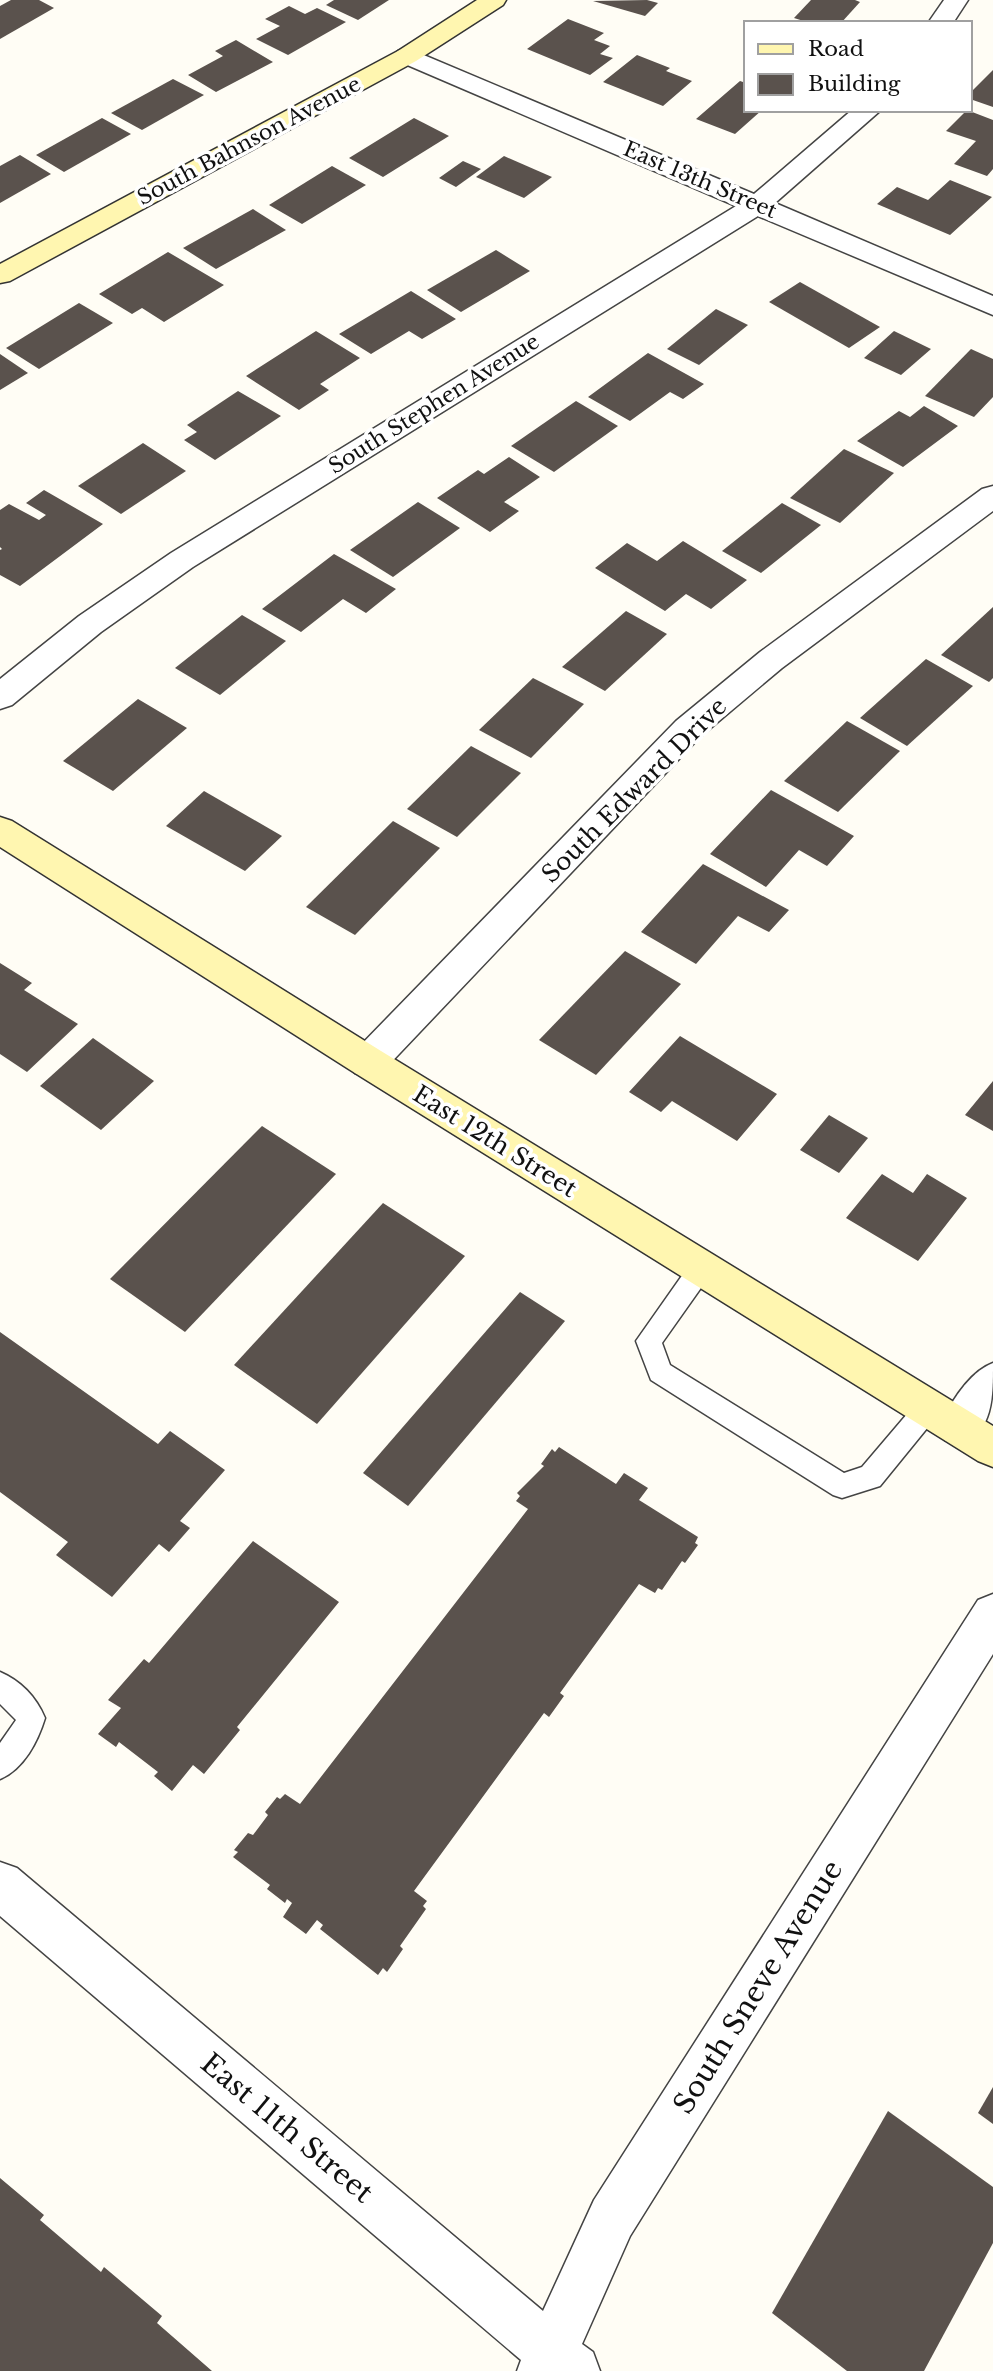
<svg xmlns="http://www.w3.org/2000/svg" width="993" height="2371" font-family="'Libre Baskerville',serif">
	<style>
		.building { fill: #5a524d }
		.lines { fill: none; stroke-linecap: round; stroke-linejoin: round }
		.lane-casing { stroke: #444; stroke-width: 3 }
		.street-casing { stroke: #444; stroke-width: 3 }
		.secondary-casing { stroke: #333; stroke-width: 3 }
		.lane { fill: #fff; fill-rule: evenodd }
		.street { fill: #fff; fill-rule: evenodd }
		.secondary { fill: #fff6b0; fill-rule: evenodd }
		.labels { text-anchor: middle; dominant-baseline: central; stroke-width: 7; stroke-linejoin: round; paint-order: stroke }
		.far-street-label { font-size: 21px; fill: #111; stroke: #fff }
		.street-label { font-size: 24px; fill: #111; stroke: #fff }
		.near-street-label { font-size: 28px; fill: #111; stroke: #fff }
	</style>
	<rect width="100%" height="100%" fill="#fffdf5"/>
	<g class="building">
		<polygon points="11,0 39,0 54,8 0,39 0,6"/>
		<polygon points="334,0 389,0 358,20 326,5"/>
		<polygon points="647,0 658,3 645,16 593,1"/>
		<polygon points="811,0 855,0 860,2 841,23 810,23 794,18"/>
		<polygon points="289,6 305,14 317,8 346,22 288,55 256,39 280,26 265,19"/>
		<polygon points="568,19 604,33 594,40 610,46 600,54 613,58 590,75 527,49"/>
		<polygon points="236,40 273,62 216,92 188,75 223,56 215,51"/>
		<polygon points="637,55 670,68 666,71 692,81 663,106 603,82"/>
		<polygon points="993,70 993,107 970,99 970,93"/>
		<polygon points="173,79 204,95 142,130 111,113"/>
		<polygon points="740,81 746,83 746,110 762,110 735,134 696,119"/>
		<polygon points="967,110 993,120 993,169 987,176 954,164 976,141 946,131"/>
		<polygon points="102,118 131,134 64,172 36,155"/>
		<polygon points="414,118 449,136 383,177 349,158"/>
		<polygon points="20,155 51,174 0,203 0,166"/>
		<polygon points="504,156 552,177 524,198 476,177"/>
		<polygon points="463,161 481,169 456,187 439,178"/>
		<polygon points="332,166 366,185 302,224 269,205"/>
		<polygon points="950,180 992,197 950,235 877,204 897,187 928,200"/>
		<polygon points="253,209 286,230 216,269 183,248"/>
		<polygon points="496,250 530,271 461,312 427,290"/>
		<polygon points="168,252 224,285 164,322 142,308 132,314 99,294"/>
		<polygon points="800,282 880,327 849,348 769,302"/>
		<polygon points="411,291 456,319 422,339 409,331 371,354 339,334"/>
		<polygon points="79,303 113,323 39,369 6,348"/>
		<polygon points="716,309 748,325 699,365 667,349"/>
		<polygon points="316,331 360,358 320,384 329,390 299,410 246,376"/>
		<polygon points="894,331 931,349 901,375 864,358"/>
		<polygon points="971,349 993,359 993,397 974,417 925,396"/>
		<polygon points="648,353 704,384 683,399 670,392 630,421 588,397"/>
		<polygon points="0,354 28,373 0,390"/>
		<polygon points="238,391 281,416 215,460 184,440 197,432 187,425"/>
		<polygon points="576,401 618,426 554,472 511,446"/>
		<polygon points="924,406 958,426 903,467 857,441 899,411 910,417"/>
		<polygon points="143,443 186,471 121,514 78,486"/>
		<polygon points="844,449 894,473 840,523 790,498"/>
		<polygon points="509,457 540,477 504,502 519,511 490,532 437,498 478,470 484,474"/>
		<polygon points="44,490 103,524 20,586 0,575 0,550 2,549 0,547 0,510 9,504 39,520 46,515 26,503"/>
		<polygon points="418,502 460,528 393,577 350,550"/>
		<polygon points="782,503 821,525 761,573 722,551"/>
		<polygon points="683,541 747,580 711,609 686,594 665,611 595,568 627,543 657,561"/>
		<polygon points="334,554 396,589 366,613 343,599 301,632 262,609"/>
		<polygon points="993,607 993,678 989,682 941,655"/>
		<polygon points="626,611 667,634 605,691 562,667"/>
		<polygon points="242,615 286,641 220,695 175,668"/>
		<polygon points="926,659 973,686 907,746 860,718"/>
		<polygon points="533,678 584,704 531,758 479,730"/>
		<polygon points="138,699 187,728 113,791 63,761"/>
		<polygon points="847,721 900,751 838,812 784,781"/>
		<polygon points="471,746 521,773 457,837 407,809"/>
		<polygon points="771,790 854,836 827,866 799,850 766,887 710,854"/>
		<polygon points="204,791 282,836 245,871 166,826"/>
		<polygon points="393,821 440,848 355,935 306,907"/>
		<polygon points="703,864 789,910 769,932 738,916 696,964 641,932"/>
		<polygon points="625,951 681,984 596,1075 539,1040"/>
		<polygon points="0,963 32,983 24,990 78,1024 27,1072 0,1054"/>
		<polygon points="680,1036 777,1094 737,1141 672,1101 661,1112 629,1092"/>
		<polygon points="93,1038 154,1081 101,1130 40,1086"/>
		<polygon points="993,1081 993,1131 965,1115"/>
		<polygon points="829,1115 868,1138 839,1173 800,1150"/>
		<polygon points="262,1126 336,1174 185,1332 110,1279"/>
		<polygon points="882,1174 913,1193 927,1174 967,1198 918,1261 846,1218"/>
		<polygon points="383,1203 465,1256 317,1424 234,1365"/>
		<polygon points="520,1292 565,1321 408,1506 363,1473"/>
		<polygon points="0,1332 158,1444 170,1431 225,1470 180,1521 190,1528 169,1552 159,1544 112,1597 56,1555 68,1542 0,1492"/>
		<polygon points="559,1447 616,1484 624,1473 648,1488 639,1500 698,1537 695,1543 698,1545 685,1563 682,1561 662,1590 658,1588 655,1593 639,1584 560,1693 564,1696 549,1717 544,1713 414,1891 427,1901 423,1906 426,1909 400,1946 403,1949 387,1972 383,1968 378,1975 320,1929 323,1925 317,1920 306,1934 283,1917 292,1903 287,1899 285,1903 267,1889 270,1885 233,1857 238,1852 234,1850 248,1833 253,1835 268,1815 265,1812 277,1797 280,1799 285,1794 300,1804 528,1509 516,1501 520,1496 517,1493 544,1466 541,1464 552,1449 555,1452"/>
		<polygon points="253,1541 339,1602 237,1727 240,1730 204,1774 193,1765 172,1791 154,1776 158,1772 119,1742 116,1747 98,1734 121,1708 108,1700 144,1659 149,1663"/>
		<polygon points="993,2087 993,2124 978,2113"/>
		<polygon points="888,2111 993,2187 993,2243 924,2371 847,2371 772,2313"/>
		<polygon points="0,2178 44,2215 40,2220 101,2272 104,2267 162,2316 157,2323 212,2371 0,2371"/>
	</g>
	<g class="lines">
		<defs>
			<g id="lane">
				<polygon points="702,1257 711,1260 715,1268 662,1343 670,1365 844,1473 862,1467 919,1400 928,1396 937,1400 941,1408 937,1416 880,1486 842,1498 833,1495 651,1380 636,1341 693,1260"/>
				<path d="M 0,1672 C 21,1681 36,1697 45,1718 C 38,1741 24,1769 0,1779 L 0,1743 L 16,1720 L 0,1704 Z"/>
			</g>
			<g id="street">
				<polygon points="944,0 968,0 953,23 928,23"/>
				<polygon points="407,48 754,194 852,110 881,110 775,203 993,296 993,315 758,216 193,567 101,632 12,705 0,709 0,679 79,616 171,553 736,206 398,61 394,56 398,51"/>
				<polygon points="993,486 993,511 782,668 700,737 381,1073 368,1077 355,1073 349,1062 355,1051 676,721 760,652 982,489"/>
				<path d="M 993,1363 C 993,1398 993,1431 960,1446 L 945,1440 L 939,1427 C 950,1404 969,1372 993,1363 Z"/>
				<polygon points="993,1594 993,1654 630,2236 582,2344 593,2352 600,2371 517,2371 521,2360 0,1916 0,1862 17,1868 543,2311 594,2200 978,1600"/>
			</g>
			<g id="secondary">
				<polygon points="477,0 506,0 503,5 416,61 10,281 0,283 0,264 398,51"/>
				<polygon points="0,817 12,821 381,1051 993,1426 993,1467 978,1461 355,1073 0,847"/>
			</g>
		</defs>
		<use href="#lane" class="lane-casing"/>
		<use href="#street" class="street-casing"/>
		<use href="#secondary" class="secondary-casing"/>
		<use href="#lane" class="lane"/>
		<use href="#street" class="street"/>
		<use href="#secondary" class="secondary"/>
	</g>
	<g class="labels">
		<g class="far-street-label">
			<text transform="translate(249 141) rotate(-28)">South Bahnson Avenue</text>
			<text transform="translate(700 180) rotate(23)">East 13th Street</text>
			<text transform="translate(434 404) rotate(-32)">South Stephen Avenue</text>
		</g>
		<g class="street-label">
			<text transform="translate(634 790) rotate(-45)">South Edward Drive</text>
			<text transform="translate(495 1141) rotate(32)">East 12th Street</text>
		</g>
		<g class="near-street-label">
			<text transform="translate(758 1987) rotate(-58)">South Sneve Avenue</text>
			<text transform="translate(287 2128) rotate(40)">East 11th Street</text>
		</g>
	</g>
	<rect x="744" y="21" width="228" height="91" fill="#ffffff" stroke="#a0a0a0" stroke-width="2"/>
	<rect x="758" y="44" width="35" height="10" fill="#fff6b0" stroke="#a0a0a0" stroke-width="2"/>
	<text x="808" y="56" font-size="21" fill="#111111">Road</text>
	<rect x="758" y="74" width="35" height="21" fill="#5a524d" stroke="#a0a0a0" stroke-width="2"/>
	<text x="808" y="91" font-size="21" fill="#111111">Building</text>
</svg>
